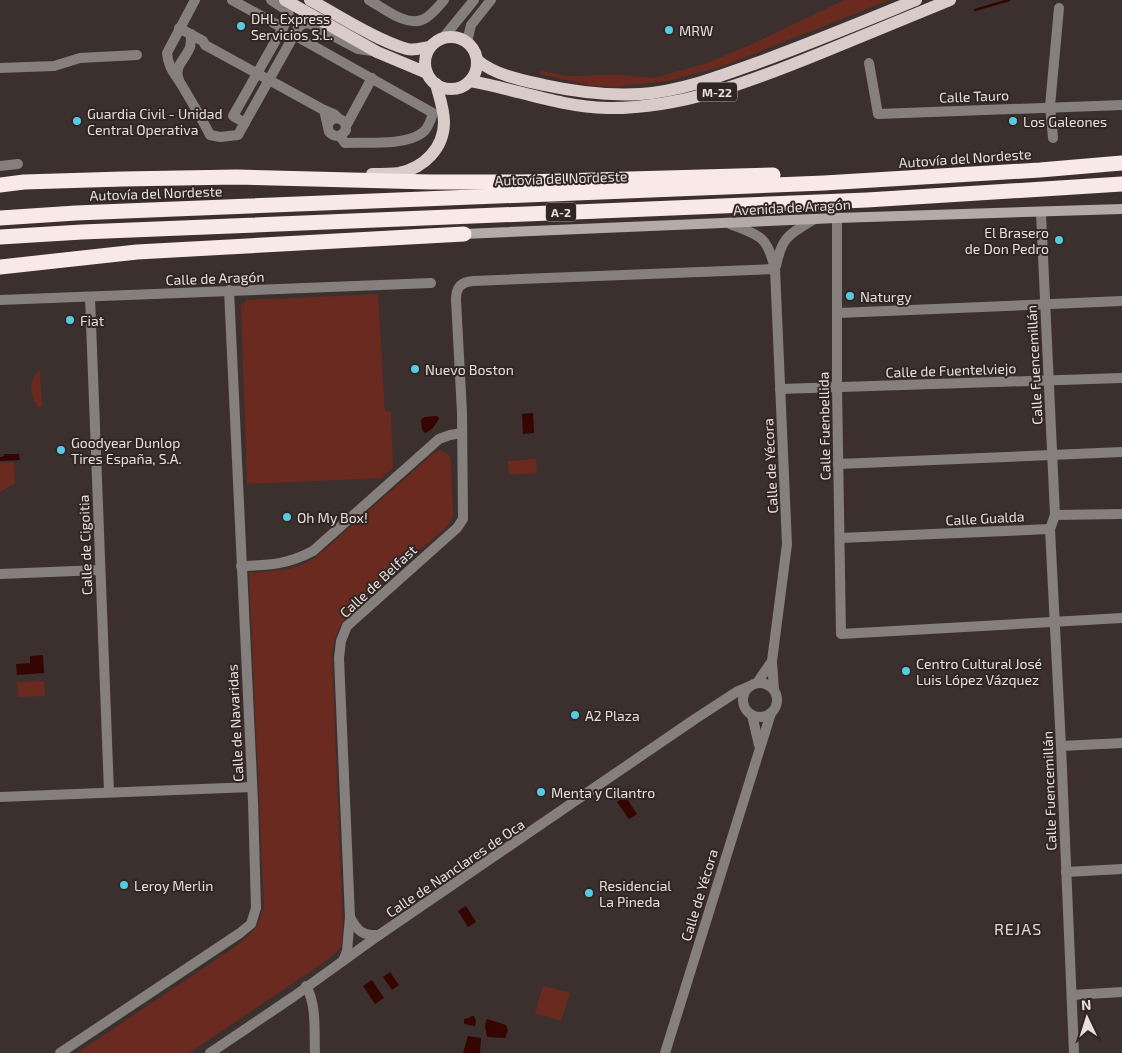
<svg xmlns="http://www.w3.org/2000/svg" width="1122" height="1053" font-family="'Exo 2',sans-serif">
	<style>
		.green { fill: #6a2a1f }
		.water { fill: #340501 }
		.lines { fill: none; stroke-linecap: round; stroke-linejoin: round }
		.stream { stroke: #340501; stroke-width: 2.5 }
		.street { stroke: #857f7e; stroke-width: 10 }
		.secondary { stroke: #b4aaa8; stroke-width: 10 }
		.primary { stroke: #d8cbc8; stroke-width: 12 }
		.highway { stroke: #f8e9e6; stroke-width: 15 }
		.poi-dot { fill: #55cae0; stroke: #312624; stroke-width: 2 }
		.labels { text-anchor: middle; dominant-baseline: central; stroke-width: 4; stroke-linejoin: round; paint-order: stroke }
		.shield { fill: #312624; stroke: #b0a8a6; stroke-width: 1 }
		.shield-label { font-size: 12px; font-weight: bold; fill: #e7e0de }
		.poi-label { font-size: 14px; fill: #e7e0de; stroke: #312624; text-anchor: start }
		.street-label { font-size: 14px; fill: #e7e0de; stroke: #312624 }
		.quarter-label { font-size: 16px; letter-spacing: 1px; fill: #e5d6d3; stroke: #312624 }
	</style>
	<rect width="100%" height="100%" fill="#3b302e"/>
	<g class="green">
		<polygon points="844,0 889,0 723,66 668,81 612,87 588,85 539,74 541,71 568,76 621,75 654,78 704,64 750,45"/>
		<polygon points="378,294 385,411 391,412 393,467 382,478 247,484 241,306 247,300"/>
		<path d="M 40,370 L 42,407 L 38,407 C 30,394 27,381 40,370 Z"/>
		<path d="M 441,450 L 448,454 L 451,460 L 453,516 L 449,525 L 356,605 C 341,621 336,632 332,653 L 343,931 L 341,947 L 330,958 L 189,1053 L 77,1053 L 229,951 C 251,935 257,932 264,906 L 249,573 C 277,571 292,572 316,557 L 434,453 Z"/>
		<polygon points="536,459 537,473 509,475 508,461"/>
		<polygon points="14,462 15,483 0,492 0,463"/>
		<polygon points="44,681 45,696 18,697 17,682"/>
		<polygon points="543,986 570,993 561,1021 535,1013"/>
	</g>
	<g class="water">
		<polygon points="533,413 534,433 523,434 522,414"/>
		<path d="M 437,416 L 439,418 C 437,424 430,432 425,433 L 422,430 L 421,420 L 424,417 Z"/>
		<polygon points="4,454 19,454 20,460 0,461 0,457 4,456"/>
		<polygon points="43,655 44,673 17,675 16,664 30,663 30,656"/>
		<polygon points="625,796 637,814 629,819 617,802"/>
		<polygon points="466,906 476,922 468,927 458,911"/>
		<polygon points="390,972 399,985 392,990 383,977"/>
		<polygon points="372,980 384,998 375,1004 363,986"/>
		<polygon points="472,1016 474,1016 476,1021 475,1026 464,1024 464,1019 469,1018"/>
		<polygon points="487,1019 506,1025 508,1031 505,1038 487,1037 485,1026"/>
		<polygon points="468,1036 481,1038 480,1053 463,1053"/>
	</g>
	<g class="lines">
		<polyline class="stream" points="975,10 1009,0"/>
		<g class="street">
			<path d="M 195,0 L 167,53 C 168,69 177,76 184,89 C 193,104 202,119 210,135 L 220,137 L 238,135 L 298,28 L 302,24 L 309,23 L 358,49 L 372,51"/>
			<polyline points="232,0 283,28"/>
			<path d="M 369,0 C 384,8 407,28 424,19 C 432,15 438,7 444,0"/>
			<polyline points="179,28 203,41 205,45 322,109 334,114 338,118"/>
			<path d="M 294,35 L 433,113 C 431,120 428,129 422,133 C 405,146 366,142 345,143 L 340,136"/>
			<polyline points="443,38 474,0"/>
			<polyline points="467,42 471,25 491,0"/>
			<polyline points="869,63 878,114 1122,105"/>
			<polyline points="0,68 54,66 80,58 137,55"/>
			<path d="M 179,80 C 173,66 186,59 190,47 C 191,43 191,38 191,34"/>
			<path d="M 324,110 L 329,132 C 335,138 341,137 346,130 L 345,122 L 338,118 L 332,119 L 328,124"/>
			<polyline points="245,123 233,116 289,17 288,11 271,0"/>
			<polyline points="346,126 372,78"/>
			<polyline points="1053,138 1050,106 1059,8"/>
			<polyline points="0,166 18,164"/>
			<polyline points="837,218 837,387 841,634 1122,618"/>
			<path d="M 730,224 C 760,236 767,235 775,269 L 787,544 L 772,661 L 774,690"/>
			<path d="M 776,266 C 782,237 788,235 813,220"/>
			<polyline points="90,297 109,792"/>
			<polyline points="0,300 431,283"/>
			<polyline points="838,313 1122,301"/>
			<polyline points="780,389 1122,378"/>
			<polyline points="838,464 1122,452"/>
			<polyline points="1055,515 1122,514"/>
			<polyline points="1050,529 1061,746 1074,1053"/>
			<polyline points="840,538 1050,529 1055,515 1041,213"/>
			<path d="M 241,566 C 270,565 286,565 313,551 L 439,439 L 450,435 L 462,433"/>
			<polyline points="0,574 100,570"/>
			<polyline points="757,683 772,661"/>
			<circle cx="760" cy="700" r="17"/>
			<polyline points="752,715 759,745"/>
			<polyline points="1061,746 1122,743"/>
			<polyline points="0,797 252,787"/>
			<polyline points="1066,872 1122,869"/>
			<path d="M 350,917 C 357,931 363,936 379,935"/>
			<path d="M 343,961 L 347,951 L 350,917 L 339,658 L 341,641 L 347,626 L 457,528 L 463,519 L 462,413 L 456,300 C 456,287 461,282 473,281 L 775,269"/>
			<path d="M 306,986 C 317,1005 314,1032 315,1053"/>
			<polyline points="1072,995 1122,992"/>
			<polyline points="60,1053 240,933 251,924 256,908 253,802 229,290"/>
			<polyline points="210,1053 293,997 379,935 695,719 738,691 750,686"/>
			<polyline points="665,1053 771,713"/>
		</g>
		<polyline class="secondary" points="464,234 837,218 1122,209"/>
		<g class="primary">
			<polyline points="285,0 377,52 427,73"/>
			<path d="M 310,0 C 338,15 376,40 407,49 C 414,51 422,48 430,47"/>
			<circle cx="451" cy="63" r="26"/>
			<path d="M 477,60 C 495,75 521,80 544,85 C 576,92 608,96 641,94 C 680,91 718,77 754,64 C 809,44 862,22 916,0"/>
			<path d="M 470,81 C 516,89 560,107 607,108 C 682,109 752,81 821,53 C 864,35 907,18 950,0"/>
			<path d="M 372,174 C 381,174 391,174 399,173 C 424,168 444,148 444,122 C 444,109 439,96 436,84"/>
		</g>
		<g class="highway">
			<polyline points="0,185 24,182 123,179 237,177 430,182 523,182 773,175"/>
			<polyline points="0,218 76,213 824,183 1040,170 1122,163"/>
			<polyline points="0,237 82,232 867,200 1122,184"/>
			<polyline points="0,267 137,252 464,234"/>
		</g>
	</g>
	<g class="poi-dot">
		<circle cx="241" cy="26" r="5"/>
		<circle cx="669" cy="30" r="5"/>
		<circle cx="77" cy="121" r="5"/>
		<circle cx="1013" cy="121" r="5"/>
		<circle cx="1059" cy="240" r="5"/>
		<circle cx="850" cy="296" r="5"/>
		<circle cx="70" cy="320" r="5"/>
		<circle cx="415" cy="369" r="5"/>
		<circle cx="61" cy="450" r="5"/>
		<circle cx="287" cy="517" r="5"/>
		<circle cx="906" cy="671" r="5"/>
		<circle cx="575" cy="715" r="5"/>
		<circle cx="541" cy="792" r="5"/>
		<circle cx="124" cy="885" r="5"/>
		<circle cx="589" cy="893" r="5"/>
	</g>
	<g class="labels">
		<g class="shield">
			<rect x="697" y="82.5" width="40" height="19" rx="4"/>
			<rect x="546" y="202.5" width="30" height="19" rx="4"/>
		</g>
		<g class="shield-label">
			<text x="717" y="92">M-22</text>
			<text x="561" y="212">A-2</text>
		</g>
		<g class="poi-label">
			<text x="251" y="18">DHL Express<tspan x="251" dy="16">Servicios S.L.</tspan></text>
			<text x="679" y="30">MRW</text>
			<text x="87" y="113">Guardia Civil - Unidad<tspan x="87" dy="16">Central Operativa</tspan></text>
			<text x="1023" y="121">Los Galeones</text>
			<text x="1049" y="232" text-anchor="end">El Brasero<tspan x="1049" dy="16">de Don Pedro</tspan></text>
			<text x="860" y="296">Naturgy</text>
			<text x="80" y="320">Fiat</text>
			<text x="425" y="369">Nuevo Boston</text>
			<text x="71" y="442">Goodyear Dunlop<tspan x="71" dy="16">Tires España, S.A.</tspan></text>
			<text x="297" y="517">Oh My Box!</text>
			<text x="916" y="663">Centro Cultural José<tspan x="916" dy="16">Luis López Vázquez</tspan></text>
			<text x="585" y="715">A2 Plaza</text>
			<text x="551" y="792">Menta y Cilantro</text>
			<text x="134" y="885">Leroy Merlin</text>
			<text x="599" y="885">Residencial<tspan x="599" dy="16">La Pineda</tspan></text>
		</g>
		<g class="street-label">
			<text transform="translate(974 96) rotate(-2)">Calle Tauro</text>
			<text transform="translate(965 158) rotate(-4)">Autovía del Nordeste</text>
			<text transform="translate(561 178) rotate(-2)">Autovía del Nordeste</text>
			<text transform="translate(156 193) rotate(-2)">Autovía del Nordeste</text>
			<text transform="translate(792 207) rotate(-3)">Avenida de Aragón</text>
			<text transform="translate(215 278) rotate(-2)">Calle de Aragón</text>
			<text transform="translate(1034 365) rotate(-93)">Calle Fuencemillán</text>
			<text transform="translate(951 370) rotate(-2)">Calle de Fuentelviejo</text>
			<text transform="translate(824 426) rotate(-91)">Calle Fuenbellida</text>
			<text transform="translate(770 466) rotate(-93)">Calle de Yécora</text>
			<text transform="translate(985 518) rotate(-3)">Calle Gualda</text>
			<text transform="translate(85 545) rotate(-92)">Calle de Cigoitia</text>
			<text transform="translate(378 581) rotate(-43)">Calle de Belfast</text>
			<text transform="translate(235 723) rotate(-93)">Calle de Navaridas</text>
			<text transform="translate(1049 791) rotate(-92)">Calle Fuencemillán</text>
			<text transform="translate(455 868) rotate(-34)">Calle de Nanclares de Oca</text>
			<text transform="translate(699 895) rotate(-73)">Calle de Yécora</text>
		</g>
		<g class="quarter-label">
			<text x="1018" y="928">REJAS</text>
		</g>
	</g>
	<g transform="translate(1087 1018) rotate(356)" stroke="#312624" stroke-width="4" paint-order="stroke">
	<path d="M0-4L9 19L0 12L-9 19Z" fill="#e7e0de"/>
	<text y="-8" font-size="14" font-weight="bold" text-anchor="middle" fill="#e7e0de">N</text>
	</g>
</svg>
